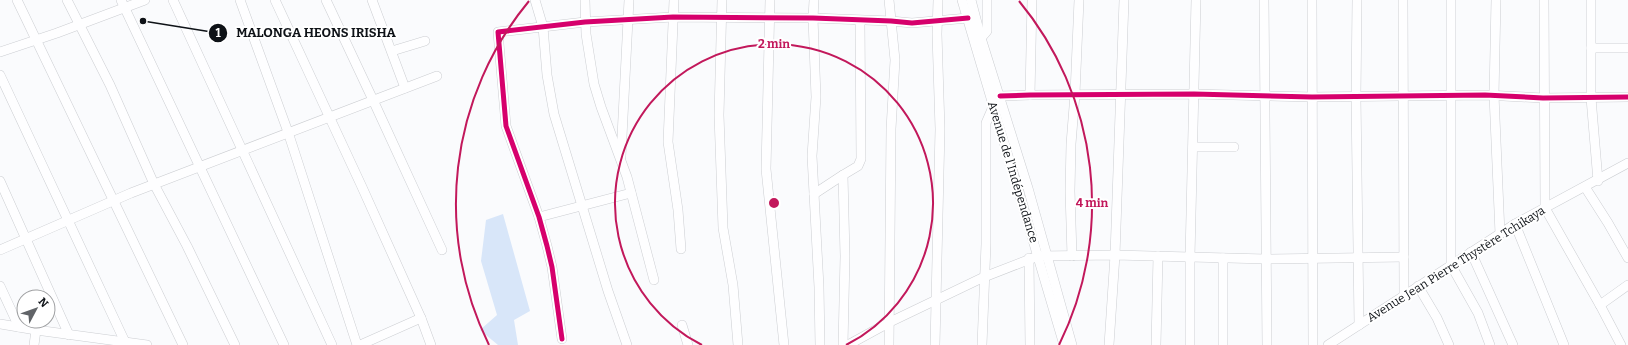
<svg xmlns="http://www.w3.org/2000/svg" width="1628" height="345" font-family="Bitter,serif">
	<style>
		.green { fill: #d8e6f9 }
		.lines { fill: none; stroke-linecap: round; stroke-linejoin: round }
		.minor-casing { stroke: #ccced2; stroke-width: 10 }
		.minor { stroke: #fefeff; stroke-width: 9 }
		.cycleway-casing { stroke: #fff; stroke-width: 8 }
		.cycleway { stroke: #d6006c; stroke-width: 5 }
		.ring { fill: none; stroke: #c2185b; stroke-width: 2 }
		.labels { text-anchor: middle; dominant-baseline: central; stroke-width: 4; stroke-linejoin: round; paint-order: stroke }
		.street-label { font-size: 12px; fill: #0e1217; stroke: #fff }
		.centre { fill: #c2185b; stroke: #fff; stroke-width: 2 }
		.ring-label { font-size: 12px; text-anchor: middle; font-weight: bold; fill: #c2185b; stroke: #fff; stroke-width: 4; stroke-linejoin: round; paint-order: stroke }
		.leader { fill: none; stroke: #0e1217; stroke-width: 1.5 }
		.callout-dot { fill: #0e1217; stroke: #fff; stroke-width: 1.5 }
		.mark-label { font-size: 12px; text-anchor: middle; font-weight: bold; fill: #fff }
		.callout-label { font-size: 13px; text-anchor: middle; font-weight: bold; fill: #0e1217; stroke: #fff; stroke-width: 4; stroke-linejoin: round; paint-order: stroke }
	</style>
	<rect width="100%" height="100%" fill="#fafbfd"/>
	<polygon class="green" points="503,214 530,311 514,320 518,345 498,345 480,330 497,315 481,261 486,220"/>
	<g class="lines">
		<defs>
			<g id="minor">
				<polyline points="17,0 183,345"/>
				<polyline points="67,0 110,85 154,184 187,246 235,345"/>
				<polyline points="121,0 284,345"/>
				<polyline points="173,0 332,345"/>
				<polyline points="240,0 288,132 357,345"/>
				<polyline points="275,0 362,187 421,318 431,345"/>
				<polyline points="326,0 373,100 442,250"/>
				<polyline points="372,0 405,88"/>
				<polyline points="535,0 543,27 547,75 554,114 608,291 627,345"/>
				<polyline points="585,0 586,34 594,84 601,107 627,177 654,280"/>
				<polyline points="674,0 668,142 678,210 681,249"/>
				<polyline points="722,0 719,115 723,228 733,285 738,345"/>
				<polyline points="770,0 766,169 784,345"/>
				<polyline points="814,0 813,18 816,97 812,156 819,287 820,345"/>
				<polyline points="889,0 895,60 891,129 889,345"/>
				<polyline points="962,0 1064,345"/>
				<polyline points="971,0 981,38 1028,188 1072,345"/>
				<polyline points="1264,0 1267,345"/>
				<polyline points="1312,0 1313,345"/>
				<polyline points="1357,0 1356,97 1359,325"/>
				<polyline points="1403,0 1404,295"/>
				<polyline points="1451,0 1451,265 1478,313 1490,345"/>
				<polyline points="1496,0 1494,95 1500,234"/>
				<polyline points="1544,0 1545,208 1600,305 1621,345"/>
				<polyline points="1591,0 1591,98 1598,181"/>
				<polyline points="981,38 987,31 987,0"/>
				<polyline points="1591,48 1628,48"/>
				<polyline points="392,51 425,41"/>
				<polyline points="0,52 57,33 145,0"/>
				<polyline points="0,75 125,342"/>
				<polyline points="1030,95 1032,0"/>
				<polyline points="1000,96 1030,95 1194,94 1312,97 1485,95 1543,98 1628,97"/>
				<polyline points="1193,147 1234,147"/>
				<polyline points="621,156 629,0"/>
				<polyline points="0,181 69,335"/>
				<polyline points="1585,187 1608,223 1628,258"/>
				<polyline points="814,194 843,175"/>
				<polyline points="539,217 631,193"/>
				<polyline points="1515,224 1564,345"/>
				<polyline points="0,250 131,193 437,76"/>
				<polyline points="1471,252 1513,345"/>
				<polyline points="1072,256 1070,191 1071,144 1075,94 1079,0"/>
				<polyline points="1029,258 1030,345"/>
				<polyline points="1223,258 1223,345"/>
				<polyline points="0,286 19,327"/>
				<polyline points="1418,286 1437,318 1449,345"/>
				<polyline points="1600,305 1628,285"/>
				<polyline points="0,324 36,330 147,345"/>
				<polyline points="682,325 688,345"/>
				<polyline points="562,339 552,267 547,246 539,217 506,126 498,32 585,22 673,17 813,18 891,21 912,23 968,18"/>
				<polyline points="34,345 36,330"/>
				<polyline points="360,345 421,318"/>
				<polyline points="843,345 845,256 843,175 858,166 861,159 860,21"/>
				<polyline points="848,345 890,322 984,277 1038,256 1115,255 1266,259 1404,257"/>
				<polyline points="935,345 940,129 937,34 938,0"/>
				<polyline points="982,345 986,244 986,123 993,107"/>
				<polyline points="1109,345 1115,255 1124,0"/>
				<polyline points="1156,345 1158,256"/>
				<polyline points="1190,345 1190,257 1196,0"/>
				<polyline points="1328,345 1515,224 1628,163"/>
			</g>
		</defs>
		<use href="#minor" class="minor-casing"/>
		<use href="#minor" class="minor"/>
		<defs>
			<g id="cycleway">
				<polyline points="1000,96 1030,95 1194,94 1312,97 1485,95 1543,98 1628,97"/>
				<polyline points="562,339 552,267 547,246 539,217 506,126 498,32 585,22 673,17 813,18 891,21 912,23 968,18"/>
			</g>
		</defs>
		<use href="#cycleway" class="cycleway-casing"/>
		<use href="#cycleway" class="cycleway"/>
	</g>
	<g class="ring">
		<path d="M702 345A159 159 0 1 1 846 345"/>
		<path d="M489 345A318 318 0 0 1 529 1M1019 1A318 318 0 0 1 1059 345"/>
	</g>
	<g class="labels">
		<g class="street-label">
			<text transform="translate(1013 172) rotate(73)">Avenue de l'Indépendance</text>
			<text transform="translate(1456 264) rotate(-32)">Avenue Jean Pierre Thystère Tchikaya</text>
		</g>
	</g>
	<circle cx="774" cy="203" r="6" class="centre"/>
	<g class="ring-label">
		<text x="774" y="48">2 min</text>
		<text x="1092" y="207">4 min</text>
	</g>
	<path class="leader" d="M143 21L218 33"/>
	<g class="callout-dot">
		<circle cx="143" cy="21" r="4"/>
		<circle cx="218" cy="33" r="10"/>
	</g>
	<g class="mark-label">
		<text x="218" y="37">1</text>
	</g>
	<g class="callout-label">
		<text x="316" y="37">MALONGA HEONS IRISHA</text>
	</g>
	<g transform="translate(36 309) rotate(49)"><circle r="19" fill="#ffffff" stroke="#9fa0a2"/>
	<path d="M0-3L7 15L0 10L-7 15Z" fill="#616468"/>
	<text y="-6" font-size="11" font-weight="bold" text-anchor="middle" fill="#0e1217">N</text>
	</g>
</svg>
